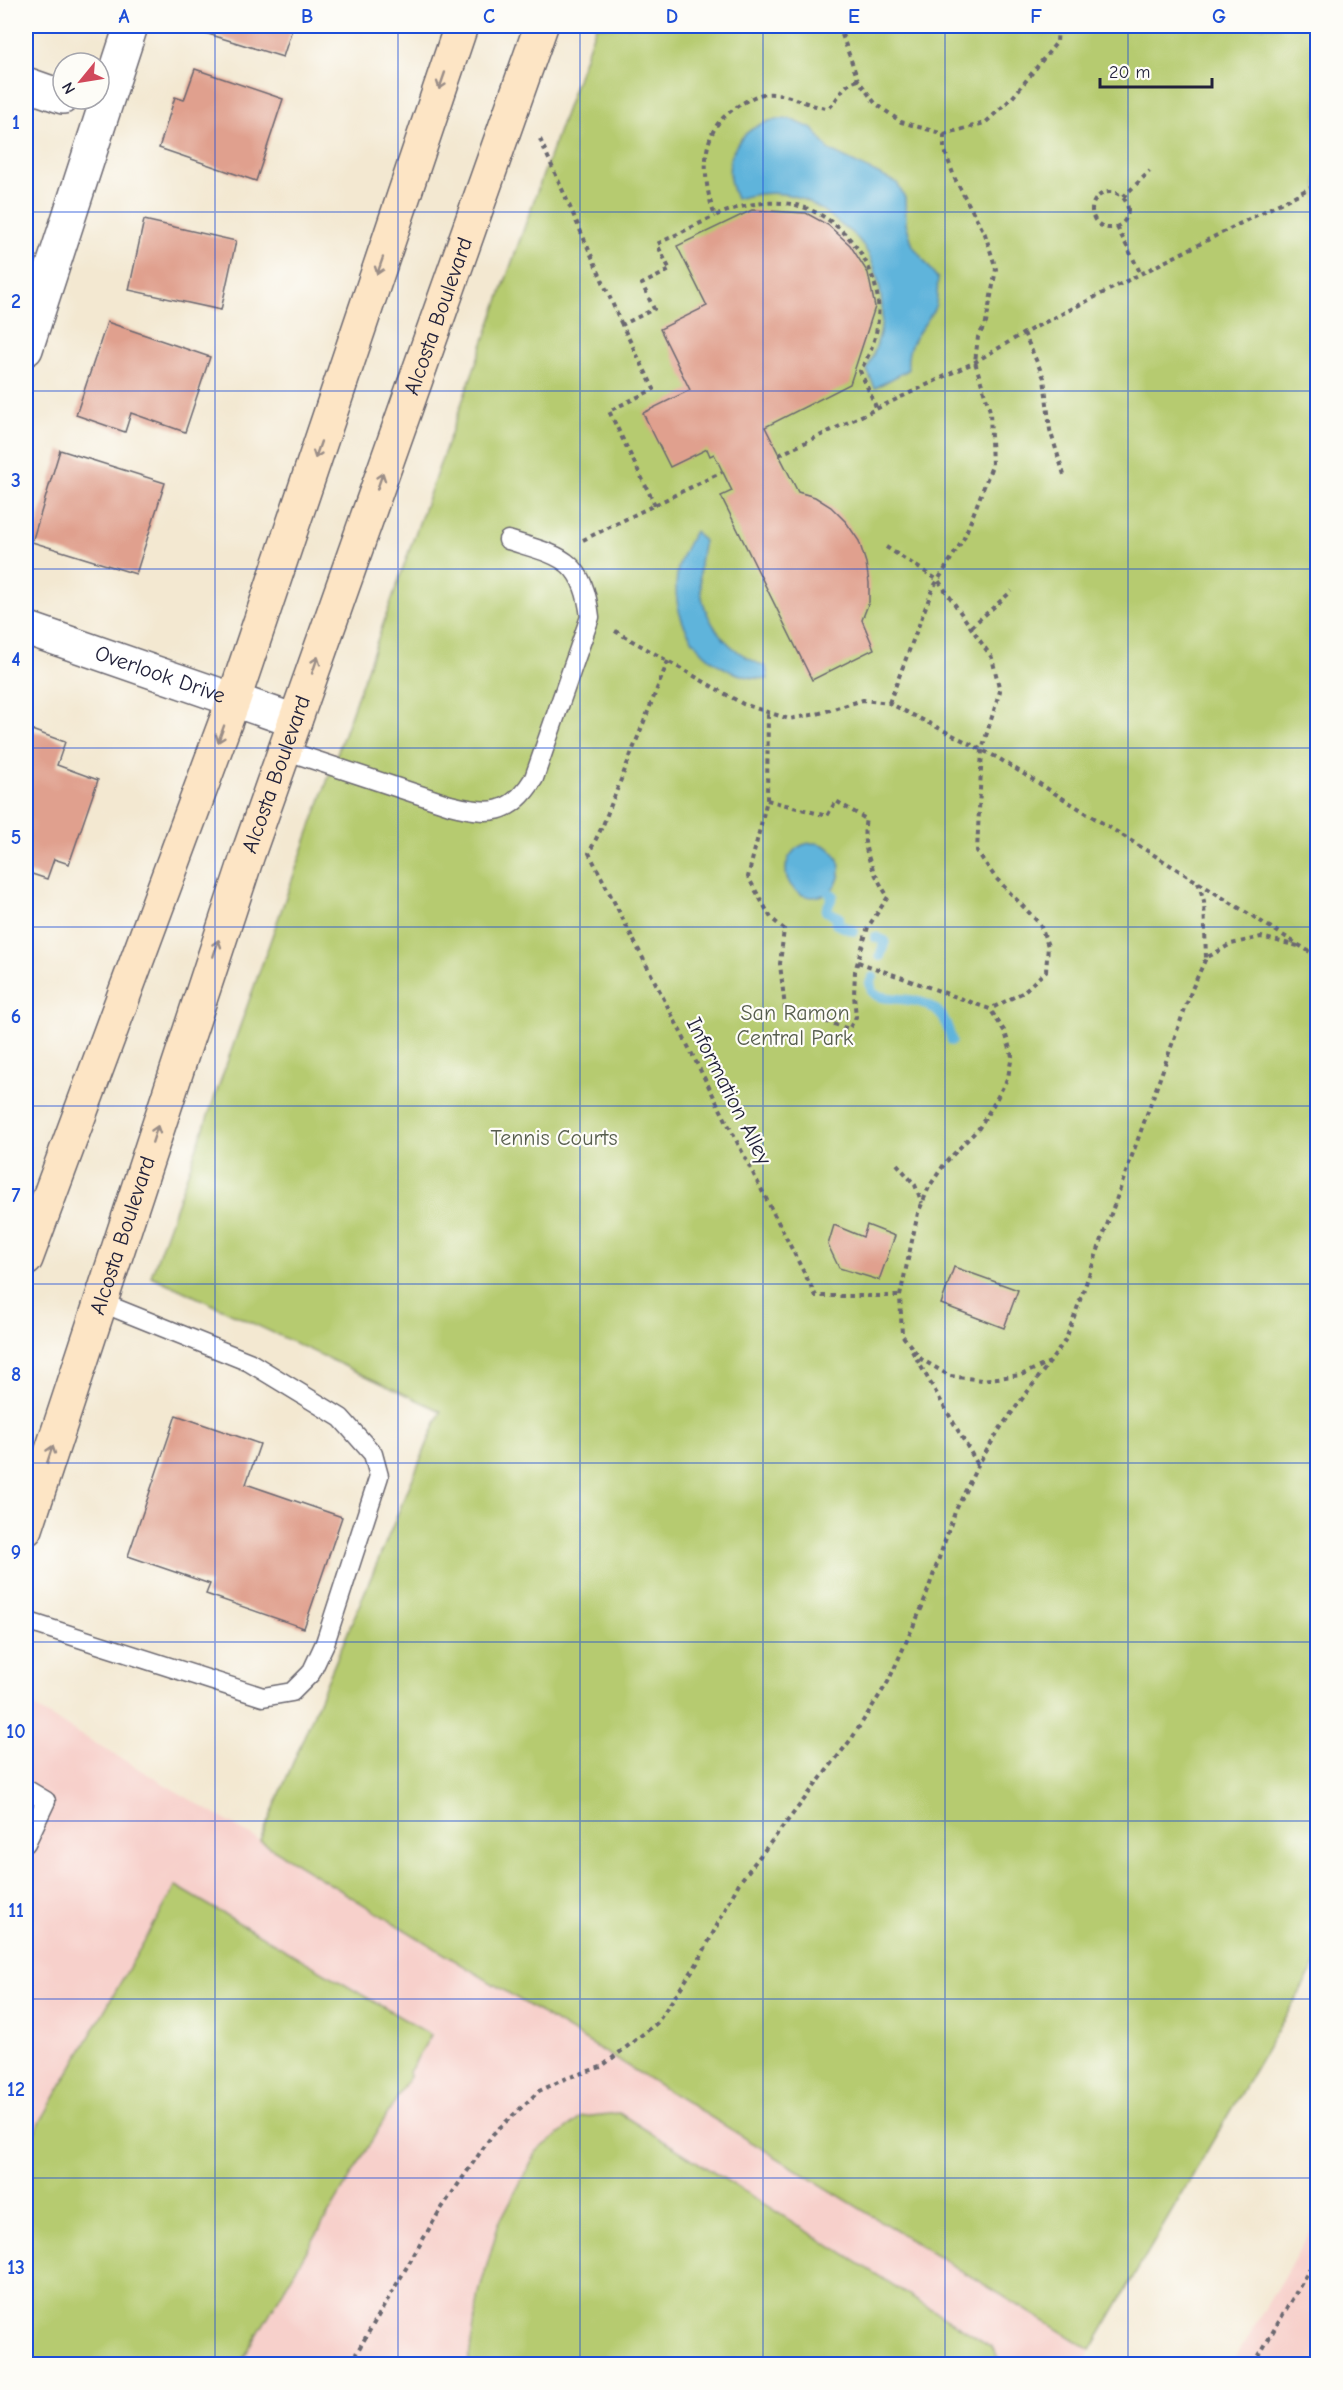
<svg xmlns="http://www.w3.org/2000/svg" width="1343" height="2390" font-family="'Comic Neue',sans-serif">
	<style>
		.built { fill: #f7d0cb }
		.green { fill: #b6cb6f; stroke: #6c7655; stroke-width: 1.5 }
		.water { fill: #5fb4db; stroke: #406b8b; stroke-width: 1.5 }
		.lines { fill: none; stroke-linecap: round; stroke-linejoin: round }
		.stream { stroke: #5fb4db; stroke-width: 10 }
		.building { fill: #e0a08e }
		.service-casing { stroke: #6b6770; stroke-width: 21 }
		.minor-casing { stroke: #6b6770; stroke-width: 36 }
		.secondary-casing { stroke: #6b6770; stroke-width: 36 }
		.path { stroke: #6b6770; stroke-width: 4; stroke-dasharray: 4.5 4.5; stroke-linecap: butt }
		.service { stroke: #fff; stroke-width: 18 }
		.minor { stroke: #fff; stroke-width: 33 }
		.secondary { stroke: #fde5c5; stroke-width: 33 }
		.oneway { stroke: #9a8d87 }
		.grid { fill: none; stroke: #1d4ed8; stroke-width: 1.5; stroke-opacity: 0.55 }
		.labels { text-anchor: middle; dominant-baseline: central; stroke-width: 4.5; stroke-linejoin: round; paint-order: stroke }
		.street-label { font-size: 22px; fill: #22223b; stroke: #fdfcf7 }
		.park-label { font-size: 22px; fill: #565d4d; stroke: #fdfcf7 }
		.neatline { fill: none; stroke: #1d4ed8; stroke-width: 2 }
		.grid-label { font-size: 20px; text-anchor: middle; font-weight: bold; fill: #1d4ed8 }
	</style>
	<rect width="100%" height="100%" fill="#fdfcf7"/>
	<filter id="ink" filterUnits="userSpaceOnUse"><feTurbulence type="fractalNoise" baseFrequency=".0167" numOctaves="2"/><feDisplacementMap in="SourceGraphic" scale="12" xChannelSelector="R" yChannelSelector="G"/><feConvolveMatrix kernelMatrix="1 2 1 2 8 2 1 2 1" color-interpolation-filters="sRGB"/></filter>
	<filter id="wash" filterUnits="userSpaceOnUse"><feTurbulence type="fractalNoise" baseFrequency=".008" numOctaves="4" result="noise"/><feDisplacementMap in="SourceGraphic" scale="24" xChannelSelector="R" yChannelSelector="G"/><feGaussianBlur stdDeviation="1.35" result="paint"/><feColorMatrix in="noise" values="0 0 0 0 0 0 0 0 0 0 0 0 0 0 0 0 0 1.4 0 .05"/><feComposite in="paint" operator="in"/></filter>
	<g filter="url(#wash)">
		<rect width="100%" height="100%" fill="#f3e8d1"/>
		<g class="built">
			<polygon points="26,1702 260,1841 1091,2350 1083,2364 26,2364"/>
			<polygon points="1317,2220 1317,2364 1232,2364"/>
		</g>
		<g class="green">
			<polygon points="596,26 1317,26 1317,1962 1091,2350 260,1841 441,1411 151,1276"/>
			<polygon points="176,1886 431,2035 409,2072 410,2076 240,2364 26,2364 26,2147"/>
			<polygon points="619,2113 992,2347 1002,2364 468,2364 479,2293 499,2223 537,2151 582,2117"/>
		</g>
		<g class="water">
			<path d="M 777,119 L 790,119 L 813,129 L 830,151 L 897,183 L 905,198 L 906,223 L 913,246 L 938,279 C 937,288 938,299 935,307 C 923,332 905,339 908,370 L 875,388 L 867,370 C 873,356 879,342 881,327 C 885,300 877,261 859,240 C 852,232 842,226 834,219 C 803,193 776,187 736,199 C 719,161 736,128 777,119 Z"/>
			<path d="M 695,531 L 704,541 C 690,598 710,644 766,667 L 768,679 C 712,679 669,630 677,574 C 679,559 687,545 695,531 Z"/>
			<circle cx="813" cy="870" r="27"/>
		</g>
		<g class="lines">
			<g class="stream">
				<polyline points="828,892 833,895 826,911 839,917 836,924 854,931"/>
				<polyline points="875,937 885,941 880,956"/>
				<path d="M 873,977 L 870,983 C 870,983 872,991 872,992 C 881,1004 921,991 941,1015 C 947,1022 949,1033 952,1041"/>
			</g>
		</g>
		<g id="blocks">
			<g class="building">
				<polygon points="208,26 293,26 283,57 205,33"/>
				<polygon points="195,69 283,99 256,181 159,148 175,97 184,100"/>
				<polygon points="752,210 806,213 828,225 850,245 868,273 875,307 850,384 765,427 798,492 815,497 831,507 846,522 859,541 866,563 869,583 869,602 862,620 874,649 812,680 721,496 732,491 714,454 710,456 707,449 670,467 643,413 690,390 660,329 707,306 677,246"/>
				<polygon points="144,220 236,241 221,310 129,290"/>
				<polygon points="107,322 210,357 185,432 131,413 125,432 76,415"/>
				<polygon points="60,450 165,483 136,574 32,542"/>
				<polygon points="26,728 65,742 57,765 98,780 69,864 54,859 47,879 26,872"/>
				<polygon points="834,1225 863,1237 867,1225 895,1236 879,1280 839,1268 828,1245"/>
				<polygon points="954,1267 1018,1290 1004,1328 941,1304"/>
				<polygon points="176,1415 260,1444 246,1484 342,1517 304,1628 206,1594 210,1584 128,1556"/>
			</g>
		</g>
	</g>
	<g filter="url(#ink)">
		<use href="#blocks" fill-opacity="0" stroke="#6b6770" stroke-width="1.5"/>
		<g class="lines">
			<defs>
				<g id="service">
					<path d="M 284,750 L 450,805 C 489,815 511,816 534,778 L 590,617 C 583,557 559,556 508,540"/>
					<polyline points="26,1621 263,1697 292,1692 311,1673 325,1643 379,1476 373,1454 341,1418 249,1362 100,1302"/>
					<polyline points="26,1789 46,1801 26,1843"/>
				</g>
				<g id="minor">
					<polyline points="26,84 63,97"/>
					<polyline points="26,349 131,26"/>
					<path id="s1" d="M 26,628 L 295,721"/>
				</g>
				<g id="secondary">
					<polyline points="26,1259 234,699 461,26"/>
					<path id="s2" d="M 26,1529 L 248,854 L 541,26"/>
				</g>
			</defs>
			<use href="#service" class="service-casing"/>
			<use href="#minor" class="minor-casing"/>
			<use href="#secondary" class="secondary-casing"/>
			<g class="path">
				<polyline points="839,26 858,80 875,103 901,122 944,134 985,123 1012,98 1057,42 1058,26"/>
				<path d="M 858,80 C 841,85 841,96 829,108 C 807,107 789,92 766,94 C 757,94 748,100 741,104 C 730,111 717,121 712,134 C 701,158 706,192 715,216 C 740,205 769,199 796,205 C 844,217 883,269 878,319 C 877,337 869,356 860,371 L 877,409"/>
				<polyline points="540,139 622,325"/>
				<circle cx="1110" cy="210" r="18"/>
				<polyline points="1123,197 1150,171"/>
				<polyline points="1117,227 1141,274"/>
				<polyline points="1024,333 1044,378 1050,430 1065,478"/>
				<polyline points="779,455 975,362 1024,333 1318,184"/>
				<polyline points="655,505 609,411 654,389 622,325 654,309 642,284 670,270 657,244 715,216"/>
				<polyline points="583,540 722,472"/>
				<polyline points="886,547 938,580 992,658 1000,691 982,749 977,851 995,877 1040,924 1048,946 1046,971 1022,993 990,1009"/>
				<polyline points="971,627 1012,591"/>
				<polyline points="615,631 743,704 789,719 817,714 863,700 889,703 998,758 1318,957"/>
				<polyline points="668,661 603,825 589,853 816,1296 900,1296"/>
				<polyline points="889,703 933,588 964,538 992,466 990,411 975,362 978,337 986,323 996,269 985,234 955,179 944,149 944,134"/>
				<path d="M 767,800 L 827,816 L 836,801 L 866,819 C 860,848 873,872 888,897 L 868,927 L 855,971 L 854,995 L 856,1017 L 849,1029 L 785,1008 L 780,964 L 784,929 L 771,918 L 748,877 L 767,800 L 768,711"/>
				<polyline points="1198,882 1204,901 1206,958"/>
				<polyline points="858,962 990,1009 1005,1032 1012,1056 1008,1077 995,1102 979,1128 945,1163 929,1187 918,1213 900,1296 902,1335 921,1359 950,1376 982,1380 1021,1375 1050,1362 1066,1339 1192,989 1206,958 1231,944 1261,937 1302,947"/>
				<polyline points="897,1164 915,1185 922,1203"/>
				<polyline points="912,1351 978,1465"/>
				<polyline points="350,2364 439,2212 493,2134 539,2091 567,2078 601,2067 657,2023 698,1962 739,1883 852,1738 888,1682 922,1607 955,1512 978,1465 1001,1427 1050,1362"/>
				<polyline points="1254,2364 1318,2255"/>
			</g>
			<use href="#service" class="service"/>
			<use href="#minor" class="minor"/>
			<use href="#secondary" class="secondary"/>
		</g>
		<defs><path id="oneway-shaft" d="M-6 0H5M1.5-3L5.5 0L1.5 3" fill="none" stroke-width="1.6" stroke-linecap="round" stroke-linejoin="round" transform="scale(1.5)"/></defs>
		<g class="oneway">
			<use href="#oneway-shaft" transform="translate(442 81) rotate(109)"/>
			<use href="#oneway-shaft" transform="translate(380 266) rotate(109)"/>
			<use href="#oneway-shaft" transform="translate(318 450) rotate(109)"/>
			<use href="#oneway-shaft" transform="translate(380 481) rotate(-71)"/>
			<use href="#oneway-shaft" transform="translate(315 665) rotate(-71)"/>
			<use href="#oneway-shaft" transform="translate(221 734) rotate(110)"/>
			<use href="#oneway-shaft" transform="translate(216 948) rotate(-72)"/>
			<use href="#oneway-shaft" transform="translate(155 1134) rotate(-72)"/>
			<use href="#oneway-shaft" transform="translate(50 1454) rotate(-72)"/>
		</g>
	</g>
	<path class="grid" d="M 215,26 L 215,2364M 398,26 L 398,2364M 580,26 L 580,2364M 763,26 L 763,2364M 945,26 L 945,2364M 1128,26 L 1128,2364M 26,212 L 1318,212M 26,391 L 1318,391M 26,569 L 1318,569M 26,748 L 1318,748M 26,927 L 1318,927M 26,1106 L 1318,1106M 26,1284 L 1318,1284M 26,1463 L 1318,1463M 26,1642 L 1318,1642M 26,1821 L 1318,1821M 26,1999 L 1318,1999M 26,2178 L 1318,2178"/>
	<g class="labels">
		<g class="street-label">
			<text stroke="none"><textPath href="#s2" startOffset="1281">Alcosta Boulevard</textPath></text>
			<text stroke="none"><textPath href="#s1" startOffset="142">Overlook Drive</textPath></text>
			<text stroke="none"><textPath href="#s2" startOffset="795">Alcosta Boulevard</textPath></text>
			<text transform="translate(729 1091) rotate(63)">Information Alley</text>
			<text stroke="none"><textPath href="#s2" startOffset="309">Alcosta Boulevard</textPath></text>
		</g>
		<g class="park-label">
			<text x="795" y="1013">San Ramon<tspan x="795" dy="25">Central Park</tspan></text>
			<text x="554" y="1138">Tennis Courts</text>
		</g>
	</g>
	<rect width="1343" height="2390" fill="none" stroke="#fdfcf7" stroke-width="66"/>
	<g transform="translate(81 81) rotate(240)"><circle r="28" fill="#fdfcf7" stroke="#a5a5ac" stroke-width="1.5"/>
	<path d="M0-4.5L10 22L0 15L-10 22Z" fill="#d1495b"/>
	<text y="-9" font-size="16" font-weight="bold" text-anchor="middle" fill="#22223b">N</text>
	</g>
	<path d="M1100 78v9h112v-9" fill="none" stroke="#22223b" stroke-width="3"/>
	<text x="1109" y="78" font-size="18" fill="#22223b" stroke="#fdfcf7" stroke-width="4.5" paint-order="stroke">20 m</text>
	<rect x="33" y="33" width="1277" height="2324" class="neatline"/>
	<g class="grid-label">
		<text x="124" y="23">A</text>
		<text x="307" y="23">B</text>
		<text x="489" y="23">C</text>
		<text x="672" y="23">D</text>
		<text x="854" y="23">E</text>
		<text x="1036" y="23">F</text>
		<text x="1219" y="23">G</text>
		<text x="16" y="129">1</text>
		<text x="16" y="308">2</text>
		<text x="16" y="487">3</text>
		<text x="16" y="666">4</text>
		<text x="16" y="844">5</text>
		<text x="16" y="1023">6</text>
		<text x="16" y="1202">7</text>
		<text x="16" y="1381">8</text>
		<text x="16" y="1559">9</text>
		<text x="16" y="1738">10</text>
		<text x="16" y="1917">11</text>
		<text x="16" y="2096">12</text>
		<text x="16" y="2274">13</text>
	</g>
</svg>
